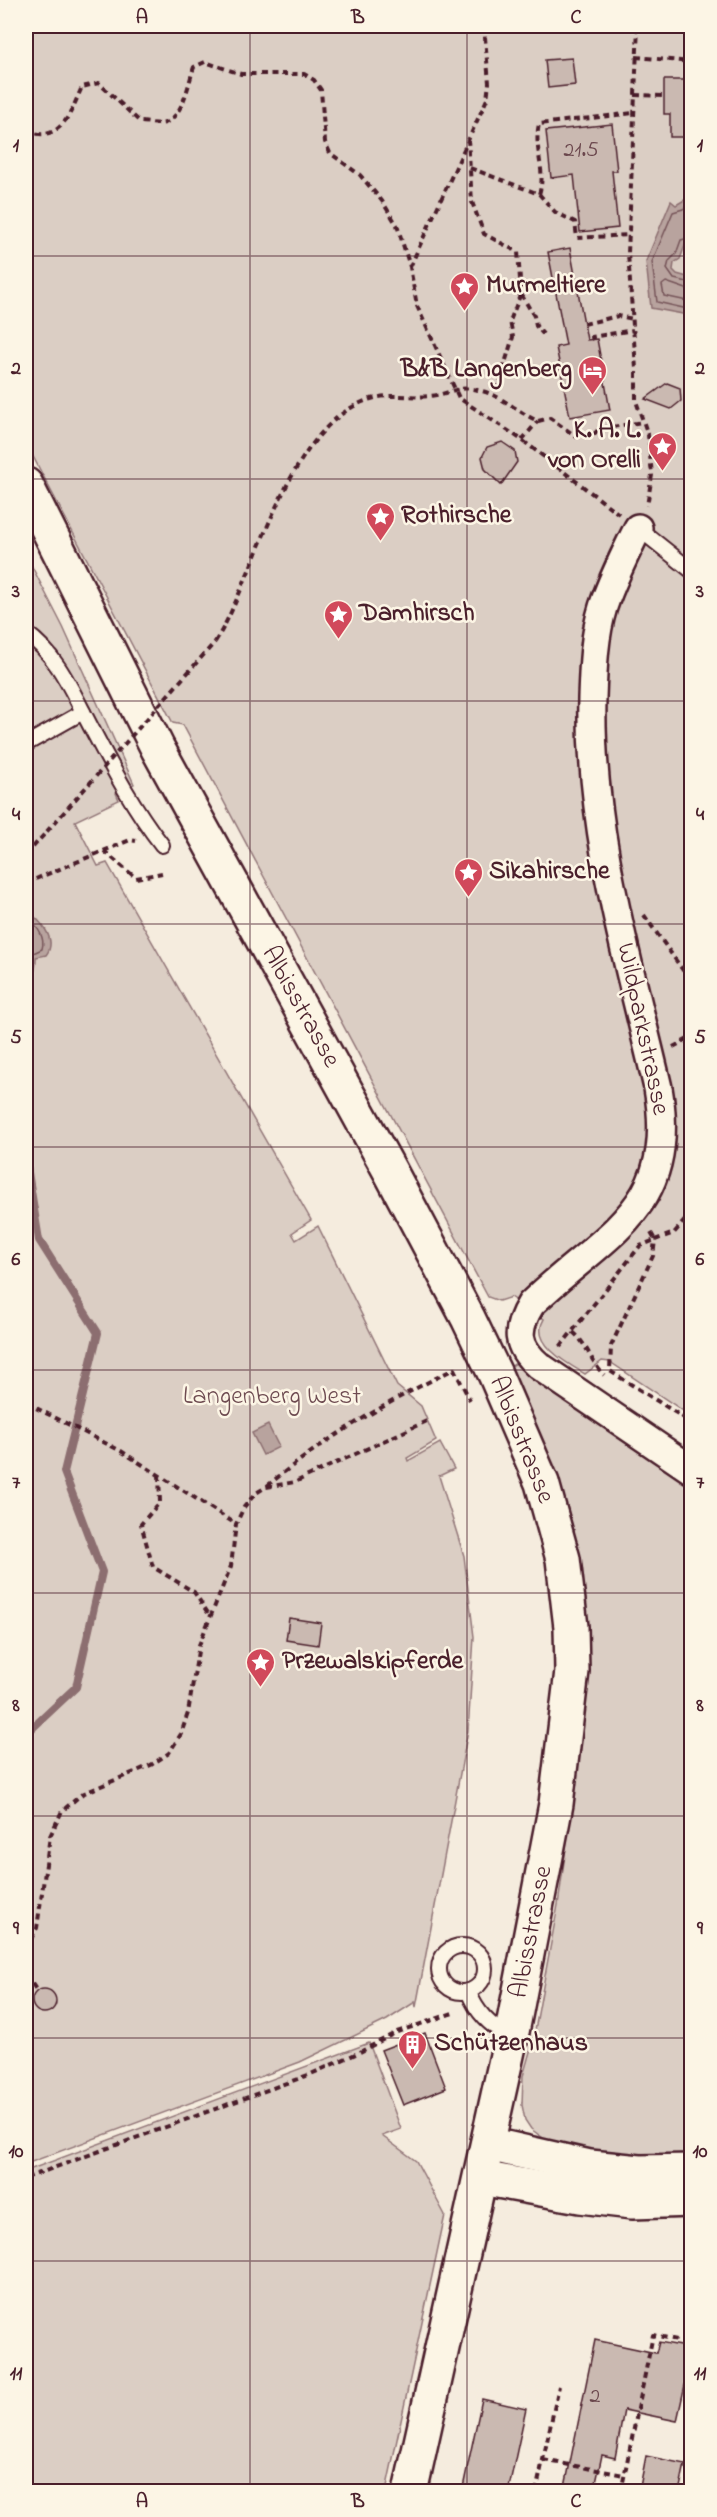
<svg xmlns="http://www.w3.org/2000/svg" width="717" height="2517" font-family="'Indie Flower',sans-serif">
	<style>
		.green { fill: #dbcec4; stroke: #927678; stroke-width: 1.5 }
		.water { fill: #b8a39e; stroke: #8c6e70; stroke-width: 1.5 }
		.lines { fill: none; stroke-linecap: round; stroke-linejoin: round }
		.shore { stroke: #765459; stroke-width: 1.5 }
		.stream { stroke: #8c6e70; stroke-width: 8 }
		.building { fill: #cab9b1; stroke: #4a1f2b; stroke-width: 1.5 }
		.service-casing { stroke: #4a1f2b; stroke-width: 18 }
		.minor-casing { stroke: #4a1f2b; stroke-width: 32 }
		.secondary-casing { stroke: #4a1f2b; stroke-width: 38 }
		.path { stroke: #4a1f2b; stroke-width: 4; stroke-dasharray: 6 4.5; stroke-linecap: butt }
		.service { stroke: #fcf5e5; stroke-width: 14 }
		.minor { stroke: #fcf5e5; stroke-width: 27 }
		.secondary { stroke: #fcf5e5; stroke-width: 33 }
		.path-bridge { stroke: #4a1f2b; stroke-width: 4; stroke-dasharray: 6 4.5; stroke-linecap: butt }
		.grid { fill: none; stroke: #4a1f2b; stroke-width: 1.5; stroke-opacity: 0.55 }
		.labels { text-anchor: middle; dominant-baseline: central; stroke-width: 5; stroke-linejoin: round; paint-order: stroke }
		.number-label { font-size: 22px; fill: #6a464c }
		.poi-label { font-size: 26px; font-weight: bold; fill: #4a1f2b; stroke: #fcf5e5; text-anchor: start }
		.street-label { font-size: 26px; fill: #4a1f2b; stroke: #fcf5e5 }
		.park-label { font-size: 26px; fill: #6e4b51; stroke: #fcf5e5 }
		.neatline { fill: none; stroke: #4a1f2b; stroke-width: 2 }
		.grid-label { font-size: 20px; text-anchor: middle; font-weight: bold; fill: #4a1f2b }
	</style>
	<rect width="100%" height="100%" fill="#f5ecde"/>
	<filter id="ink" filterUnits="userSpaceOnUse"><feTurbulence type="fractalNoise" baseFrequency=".0167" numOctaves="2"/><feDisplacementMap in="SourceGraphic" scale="12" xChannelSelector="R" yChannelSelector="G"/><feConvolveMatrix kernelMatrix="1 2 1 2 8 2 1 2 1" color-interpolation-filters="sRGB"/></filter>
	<g filter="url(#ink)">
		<g class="green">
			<path d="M 26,26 L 691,26 L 691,1416 L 610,1362 L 602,1361 L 585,1374 C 568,1364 529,1343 544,1319 L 511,1297 L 499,1301 L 488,1297 L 183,725 L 173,723 L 28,447 L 26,439 Z"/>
			<polygon points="26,555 63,627 134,784 116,793 119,800 75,821 98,866 107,863 311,1220 292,1233 296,1240 318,1226 397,1386 421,1406 436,1441 407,1458 408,1461 440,1443 454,1469 439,1476 464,1556 474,1637 468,1731 416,2007 415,2002 387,2020 300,2062 26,2164"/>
			<polygon points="516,1363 691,1484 691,2157 635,2157 577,2151 550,2143 531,2129 525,2120 522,2105 523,2076 533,2041 558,1905 575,1783 584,1696 506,1370"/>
			<polygon points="369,2043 401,2129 382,2136 416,2161 445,2215 386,2491 26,2491 26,2171"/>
		</g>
		<g class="water">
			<polygon points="691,196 691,243 686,243 680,259 674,263 673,270 677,274 691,278 691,335 688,315 651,308 646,261 671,201 676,205"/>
			<path d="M 26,910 C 38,918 59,939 46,955 L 36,957 C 36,968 35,976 26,982 Z"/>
			<polygon points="268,1425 279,1447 263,1455 252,1433"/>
		</g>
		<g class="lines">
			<g class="shore">
				<polyline points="692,202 683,209 673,212 652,262 657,302 692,310"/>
				<polyline points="692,237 681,240 676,254 669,261 667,269 674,279 692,283"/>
				<polyline points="692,291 666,282 662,285 664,296 692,302"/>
				<path d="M 26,917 C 36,925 46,936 42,949 L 31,954 L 30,967 L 26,975"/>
			</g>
			<polyline class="stream" points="26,1160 39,1240 98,1333 64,1472 102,1572 76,1687 26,1734"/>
		</g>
		<g class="building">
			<polygon points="572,58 575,85 548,88 545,60"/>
			<polygon points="664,80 692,80 692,137 670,137 670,114 664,114"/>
			<polygon points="612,124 617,171 612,171 618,228 580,232 574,175 551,178 546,131"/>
			<polygon points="570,248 587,340 597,339 610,410 570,417 556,347 566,345 548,252"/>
			<polygon points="667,383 680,388 681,401 671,409 645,399"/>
			<polygon points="502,442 515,451 517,462 501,485 485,469 482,457 487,447"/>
			<polygon points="289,1618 321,1623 318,1645 286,1640"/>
			<circle cx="44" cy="2001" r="12"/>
			<polygon points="425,2033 446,2088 403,2105 381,2050"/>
			<polygon points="595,2340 656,2353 659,2342 692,2348 692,2353 677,2421 624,2410 615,2458 602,2455 594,2492 564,2492"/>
			<polygon points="482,2399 526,2409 508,2492 462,2492"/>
			<polygon points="646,2456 685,2464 679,2492 639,2492"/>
		</g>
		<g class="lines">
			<defs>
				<g id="service">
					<polyline points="638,528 692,571"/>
					<path d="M 26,633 C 59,656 74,696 93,731 C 114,771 134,809 162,845"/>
					<polyline points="26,744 83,712"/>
					<circle cx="462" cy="1969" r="23"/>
					<path d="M 468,1991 C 477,2013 489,2025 510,2037"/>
				</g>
				<path id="minor" d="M 638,528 C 625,554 612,580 603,607 C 594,636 593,668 592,698 C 589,831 628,959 658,1088 C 679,1210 605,1232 531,1304 C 515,1330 516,1346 539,1366 L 692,1470"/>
				<g id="secondary">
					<polyline points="26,485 158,749 390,1171 468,1318 495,1374 542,1483 563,1559 571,1627 572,1671 556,1804 511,2037 410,2492"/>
					<polyline points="488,2144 590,2167 640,2172 692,2171"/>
					<polyline points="481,2178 580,2196 632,2202 692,2200"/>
				</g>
			</defs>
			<use href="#service" class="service-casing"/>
			<use href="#minor" class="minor-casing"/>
			<use href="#secondary" class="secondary-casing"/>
			<g class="path">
				<polyline points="638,26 628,253 636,369 636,401 648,435 652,475 647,506"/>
				<polyline points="636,57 692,62"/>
				<polyline points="635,95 664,96"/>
				<path d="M 26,131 C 31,132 39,135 44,134 C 66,132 74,104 82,87 L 99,83 L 140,122 C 147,122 159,125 165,123 C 184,115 188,84 194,67 L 205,62 L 241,74 L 304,74 L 314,80 L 321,90 L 325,142 L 330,153 L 360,175 L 382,201 L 397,225 L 410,267 L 417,306 L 459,398 L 522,440 L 619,514"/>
				<polyline points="468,139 472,202 484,234 518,252 521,293 510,321 513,337 495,396"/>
				<path d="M 470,168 L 539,194 C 547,171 533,150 539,124 L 634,113"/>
				<polyline points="539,194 555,212 575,222 577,238 629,235"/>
				<polyline points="410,267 487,99 489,83 484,26"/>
				<polyline points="521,294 534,316 536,326 543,334"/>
				<polyline points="584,324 618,316 633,319"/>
				<polyline points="593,340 592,337 633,330"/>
				<polyline points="522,440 538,421"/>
				<path d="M 215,642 C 257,575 287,424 371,399 C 391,393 409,398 429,396 C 453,394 455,384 482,391 C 502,396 519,413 538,421 L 550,418 L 577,437 L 591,437 L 599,429 L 643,422"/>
				<polyline points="104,851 136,878 162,873"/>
				<polyline points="26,883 130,840 136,841"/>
				<polyline points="644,915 687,976 692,987"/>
				<polyline points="673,1047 692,1037"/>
				<polyline points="692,1212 674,1233 655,1240 653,1256 611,1346 610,1371 692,1423"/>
				<path d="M 573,1332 C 587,1344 591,1362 604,1375"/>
				<polyline points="560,1347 640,1246 655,1240 650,1231"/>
				<polyline points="26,1407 34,1407 121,1451 236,1524"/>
				<polyline points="159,1475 160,1502 141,1524 153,1567 194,1592 210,1616"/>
				<path d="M 267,1486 C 323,1439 389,1401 454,1369 L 470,1400"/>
				<polyline points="26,1948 37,1928 50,1836 62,1811 82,1794 151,1765 169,1753 181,1734 188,1713 199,1645 231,1566 236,1524 244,1507 256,1493 266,1487 295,1482 429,1420"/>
				<polyline points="26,1975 37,1991"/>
				<polyline points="26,2178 311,2074 360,2052 397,2032 456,2012"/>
				<polyline points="543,2460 624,2475"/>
				<polyline points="536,2492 559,2386"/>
				<polyline points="621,2492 653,2335 692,2343"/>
			</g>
			<use href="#service" class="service"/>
			<use href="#minor" class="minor"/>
			<use href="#secondary" class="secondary"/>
			<polyline class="path-bridge" points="26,855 215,642"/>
		</g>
	</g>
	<path class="grid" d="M 250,26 L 250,2492M 467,26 L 467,2492M 26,256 L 692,256M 26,479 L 692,479M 26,701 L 692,701M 26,924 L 692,924M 26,1147 L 692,1147M 26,1370 L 692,1370M 26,1593 L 692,1593M 26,1816 L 692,1816M 26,2038 L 692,2038M 26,2261 L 692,2261"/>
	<defs>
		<symbol id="sight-pin" viewBox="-11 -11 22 30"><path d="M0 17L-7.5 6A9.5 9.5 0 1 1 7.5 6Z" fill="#d1495b" stroke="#fcf5e5"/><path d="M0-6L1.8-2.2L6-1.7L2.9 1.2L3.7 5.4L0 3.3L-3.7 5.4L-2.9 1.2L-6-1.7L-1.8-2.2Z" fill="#fff"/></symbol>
		<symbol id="hotel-pin" viewBox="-11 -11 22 30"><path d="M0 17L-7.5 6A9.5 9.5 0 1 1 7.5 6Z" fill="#d1495b" stroke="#fcf5e5"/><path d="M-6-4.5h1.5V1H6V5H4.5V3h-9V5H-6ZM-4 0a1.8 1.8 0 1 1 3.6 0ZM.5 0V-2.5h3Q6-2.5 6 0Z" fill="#fff"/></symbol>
		<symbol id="building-pin" viewBox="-11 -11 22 30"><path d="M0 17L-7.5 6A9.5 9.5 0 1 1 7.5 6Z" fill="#d1495b" stroke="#fcf5e5"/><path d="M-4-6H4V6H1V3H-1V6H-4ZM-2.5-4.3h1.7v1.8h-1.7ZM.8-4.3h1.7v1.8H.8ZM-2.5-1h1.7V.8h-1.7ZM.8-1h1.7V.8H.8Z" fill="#fff"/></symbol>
	</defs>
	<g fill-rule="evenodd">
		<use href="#sight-pin" x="448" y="270" width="33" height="45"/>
		<use href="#hotel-pin" x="576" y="354" width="33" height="45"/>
		<use href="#sight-pin" x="646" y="430" width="33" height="45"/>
		<use href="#sight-pin" x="364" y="500" width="33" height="45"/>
		<use href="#sight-pin" x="322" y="598" width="33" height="45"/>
		<use href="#sight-pin" x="452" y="856" width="33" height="45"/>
		<use href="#sight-pin" x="244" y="1646" width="33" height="45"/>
		<use href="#building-pin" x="396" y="2028" width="33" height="45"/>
	</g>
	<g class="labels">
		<g class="number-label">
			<text x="581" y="151">21.5</text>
			<text x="595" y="2397">2</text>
		</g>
		<g class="poi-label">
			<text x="486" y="286">Murmeltiere</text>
			<text x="572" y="370" text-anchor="end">B&amp;B Langenberg</text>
			<text x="641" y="431" text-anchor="end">K. A. L.<tspan x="641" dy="30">von Orelli</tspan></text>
			<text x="401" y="516">Rothirsche</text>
			<text x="359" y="614">Damhirsch</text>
			<text x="489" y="872">Sikahirsche</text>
			<text x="282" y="1662">Przewalskipferde</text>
			<text x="434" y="2044">Schützenhaus</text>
		</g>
		<g class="street-label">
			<text transform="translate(300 1007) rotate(61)">Albisstrasse</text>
			<text transform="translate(642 1029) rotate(78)">Wildparkstrasse</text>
			<text transform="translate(521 1440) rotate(68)">Albisstrasse</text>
			<text transform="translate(532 1932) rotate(-79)">Albisstrasse</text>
		</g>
		<g class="park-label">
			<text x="272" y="1397">Langenberg West</text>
		</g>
	</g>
	<rect width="717" height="2517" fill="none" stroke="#fcf5e5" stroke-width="66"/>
	<rect x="33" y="33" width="651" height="2451" class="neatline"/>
	<g class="grid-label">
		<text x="142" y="23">A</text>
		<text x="358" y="23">B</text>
		<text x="576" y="23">C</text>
		<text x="16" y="151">1</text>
		<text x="700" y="151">1</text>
		<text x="16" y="374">2</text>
		<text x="700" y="374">2</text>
		<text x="16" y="597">3</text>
		<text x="700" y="597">3</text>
		<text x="16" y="820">4</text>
		<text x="700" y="820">4</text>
		<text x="16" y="1043">5</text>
		<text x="700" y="1043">5</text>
		<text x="16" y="1265">6</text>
		<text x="700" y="1265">6</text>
		<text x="16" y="1488">7</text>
		<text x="700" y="1488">7</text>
		<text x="16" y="1711">8</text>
		<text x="700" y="1711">8</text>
		<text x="16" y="1934">9</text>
		<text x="700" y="1934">9</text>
		<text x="16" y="2157">10</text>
		<text x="700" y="2157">10</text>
		<text x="16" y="2379">11</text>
		<text x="700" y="2379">11</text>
		<text x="142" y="2507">A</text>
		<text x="358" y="2507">B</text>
		<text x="576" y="2507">C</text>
	</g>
</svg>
